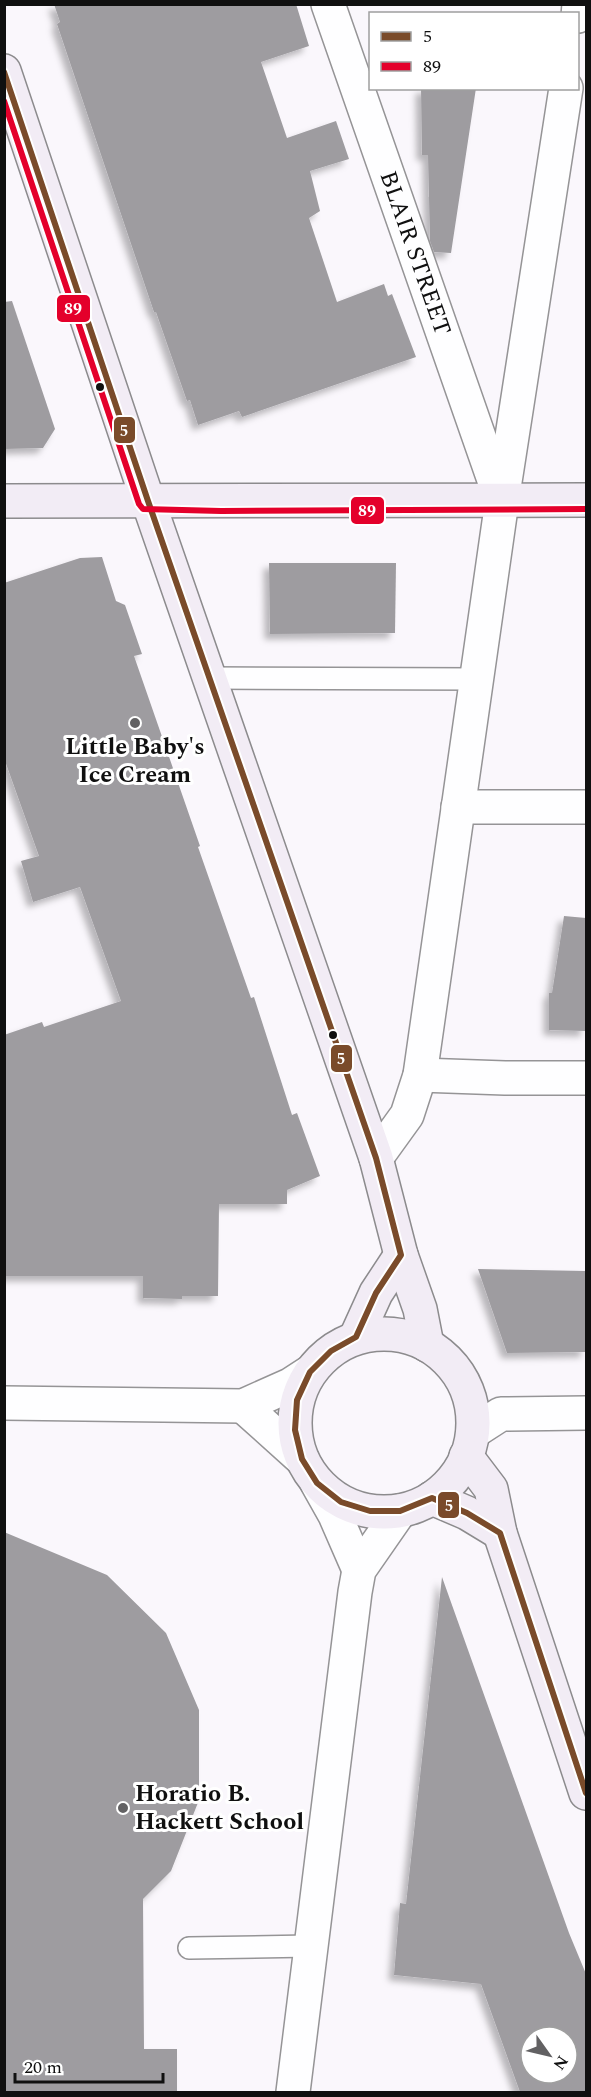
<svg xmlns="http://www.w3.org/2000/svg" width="591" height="2097" font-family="Spectral,serif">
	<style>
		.building { fill: #9e9ca0; fill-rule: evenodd; filter: url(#shadow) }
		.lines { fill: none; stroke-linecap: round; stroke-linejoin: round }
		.lane-casing { stroke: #959496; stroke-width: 24 }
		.street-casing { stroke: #959496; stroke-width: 36 }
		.secondary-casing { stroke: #8c8b8d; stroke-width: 36 }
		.lane { stroke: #fefeff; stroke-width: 21 }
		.street { stroke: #fefeff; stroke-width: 33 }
		.secondary { stroke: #f2ecf5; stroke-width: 33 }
		.bus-1-casing { stroke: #fff; stroke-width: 10 }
		.bus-2-casing { stroke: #fff; stroke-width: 10 }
		.bus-1 { stroke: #7a4b2a; stroke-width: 6 }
		.bus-2 { stroke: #e4002b; stroke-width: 6 }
		.bus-dot { fill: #101010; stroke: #fff; stroke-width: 2 }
		.poi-dot { fill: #626163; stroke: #fff; stroke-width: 2 }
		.labels { text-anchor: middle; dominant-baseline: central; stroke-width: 6; stroke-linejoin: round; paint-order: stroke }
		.street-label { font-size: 24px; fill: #101010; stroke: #fff }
		.poi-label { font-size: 24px; font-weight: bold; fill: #101010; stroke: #fff }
		.line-badge { stroke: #fff; stroke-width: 2 }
		.badge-label { font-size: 16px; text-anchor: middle; font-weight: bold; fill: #fff }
	</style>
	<defs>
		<filter id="shadow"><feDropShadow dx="-5.5" dy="5.5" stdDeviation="3" flood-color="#0004"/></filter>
	</defs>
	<rect width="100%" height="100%" fill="#faf7fc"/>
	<g class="building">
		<polygon points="54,4 296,4 309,46 261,62 287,138 336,121 349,159 310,171 320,211 309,218 337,302 384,284 388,296 392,294 416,357 242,417 239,411 198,425 190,400 187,401 156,312 154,312 57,24 60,22"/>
		<polygon points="421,88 476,88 451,253 434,252 430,241 428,155 422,155"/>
		<polygon points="12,301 55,429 43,448 4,449 4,302"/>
		<polygon points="102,557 116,601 125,605 142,654 134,656 200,846 198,847 251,998 254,997 292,1115 297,1113 320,1176 287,1190 287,1204 219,1204 218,1296 182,1296 182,1299 143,1298 143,1276 4,1276 4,1035 42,1022 44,1027 121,1001 80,887 33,902 21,861 39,856 4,758 4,583 80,558"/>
		<polygon points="269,563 396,563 395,633 270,634"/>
		<polygon points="564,916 586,918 586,1031 549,1030 549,993 552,993"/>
		<polygon points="478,1269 586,1271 586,1352 507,1353"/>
		<polygon points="4,1532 107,1575 166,1633 199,1710 199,1800 171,1871 143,1899 144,2049 177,2049 177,2092 4,2092"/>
		<path d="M 442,1577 L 569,1933 L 586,1974 L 586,2092 L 520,2092 L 481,1984 L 394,1975 L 400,1903 L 406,1904 ZM 531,2037 L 567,2037 L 567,2073 L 531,2073 Z"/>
	</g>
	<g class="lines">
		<defs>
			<g id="lane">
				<polyline points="211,678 477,679"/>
				<polyline points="189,1948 310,1946"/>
			</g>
			<g id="street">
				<path id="s1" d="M 328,4 L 500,497"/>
				<polyline points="578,16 579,4"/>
				<polyline points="458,807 586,807"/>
				<polyline points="420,1075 505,1078 586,1078"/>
				<polyline points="376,1158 407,1115 420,1075 502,501 566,88"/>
				<polyline points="4,1403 243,1406 290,1385 310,1372"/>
				<polyline points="243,1406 302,1459"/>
				<polyline points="473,1432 501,1414 586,1413"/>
				<polyline points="317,1483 335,1515 359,1570"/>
				<polyline points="293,2092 355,1592 359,1570 400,1511"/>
			</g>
			<g id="secondary">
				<polyline points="4,71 148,501 376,1158 401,1255 420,1309 427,1345"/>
				<polyline points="4,501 586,500"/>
				<circle cx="384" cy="1423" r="89"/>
				<polyline points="356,1337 376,1293 401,1255"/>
				<polyline points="466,1456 491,1489 500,1533 586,1793"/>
				<polyline points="432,1498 467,1513 500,1533"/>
			</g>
		</defs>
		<use href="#lane" class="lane-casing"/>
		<use href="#street" class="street-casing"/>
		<use href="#secondary" class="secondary-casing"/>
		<use href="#lane" class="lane"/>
		<use href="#street" class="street"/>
		<use href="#secondary" class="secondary"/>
		<defs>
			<polyline id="bus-1" points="4,72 148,501 376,1158 401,1255 376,1293 356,1337 331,1351 310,1372 297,1400 295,1430 302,1459 317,1483 341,1502 370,1511 400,1511 432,1498 467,1513 500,1533 586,1793"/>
			<polyline id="bus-2" points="4,101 139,504 143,509 221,511 586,509"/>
		</defs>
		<use href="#bus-1" class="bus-1-casing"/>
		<use href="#bus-2" class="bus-2-casing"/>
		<use href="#bus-1" class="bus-1"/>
		<use href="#bus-2" class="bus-2"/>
	</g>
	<g class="bus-dot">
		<circle cx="100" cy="387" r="5"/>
		<circle cx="333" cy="1035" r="5"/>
	</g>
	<g class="poi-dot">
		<circle cx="135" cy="723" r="6"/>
		<circle cx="123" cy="1808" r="6"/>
	</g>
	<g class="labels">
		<g class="street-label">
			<text stroke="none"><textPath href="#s1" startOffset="264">BLAIR STREET</textPath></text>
		</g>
		<g class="poi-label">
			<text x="135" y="747">Little Baby's<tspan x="135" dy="28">Ice Cream</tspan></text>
			<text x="135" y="1794" text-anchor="start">Horatio B.<tspan x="135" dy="28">Hackett School</tspan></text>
		</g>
	</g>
	<g class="line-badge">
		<rect x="56" y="294" width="35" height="29" rx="6" fill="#e4002b"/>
		<rect x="113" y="416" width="23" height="28" rx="6" fill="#7a4b2a"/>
		<rect x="350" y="496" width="35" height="29" rx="6" fill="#e4002b"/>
		<rect x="330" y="1044" width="23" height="29" rx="6" fill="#7a4b2a"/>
		<rect x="437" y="1491" width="23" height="28" rx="6" fill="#7a4b2a"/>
	</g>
	<g class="badge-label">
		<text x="73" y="314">89</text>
		<text x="124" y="436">5</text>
		<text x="367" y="516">89</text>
		<text x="341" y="1064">5</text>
		<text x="449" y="1511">5</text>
	</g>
	<rect width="591" height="2097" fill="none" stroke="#101010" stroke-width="12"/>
	<rect x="369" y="12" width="210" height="78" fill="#ffffff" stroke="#9f9f9f" stroke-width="1.5"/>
	<rect x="381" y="32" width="30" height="9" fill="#7a4b2a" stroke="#9f9f9f" stroke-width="1.5"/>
	<text x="423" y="42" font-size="18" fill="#101010">5</text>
	<rect x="381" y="62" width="30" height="9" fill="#e4002b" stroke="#9f9f9f" stroke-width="1.5"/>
	<text x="423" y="72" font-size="18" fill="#101010">89</text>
	<g transform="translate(549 2055) rotate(124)"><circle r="28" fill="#ffffff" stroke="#9f9f9f" stroke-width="1.5"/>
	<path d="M0-4.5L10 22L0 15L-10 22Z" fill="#626163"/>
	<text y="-9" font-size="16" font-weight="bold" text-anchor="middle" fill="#101010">N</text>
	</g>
	<path d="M15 2073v9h148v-9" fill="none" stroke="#101010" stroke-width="3"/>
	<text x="24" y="2073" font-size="18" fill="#101010" stroke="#ffffff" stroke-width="4.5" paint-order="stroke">20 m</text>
</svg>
